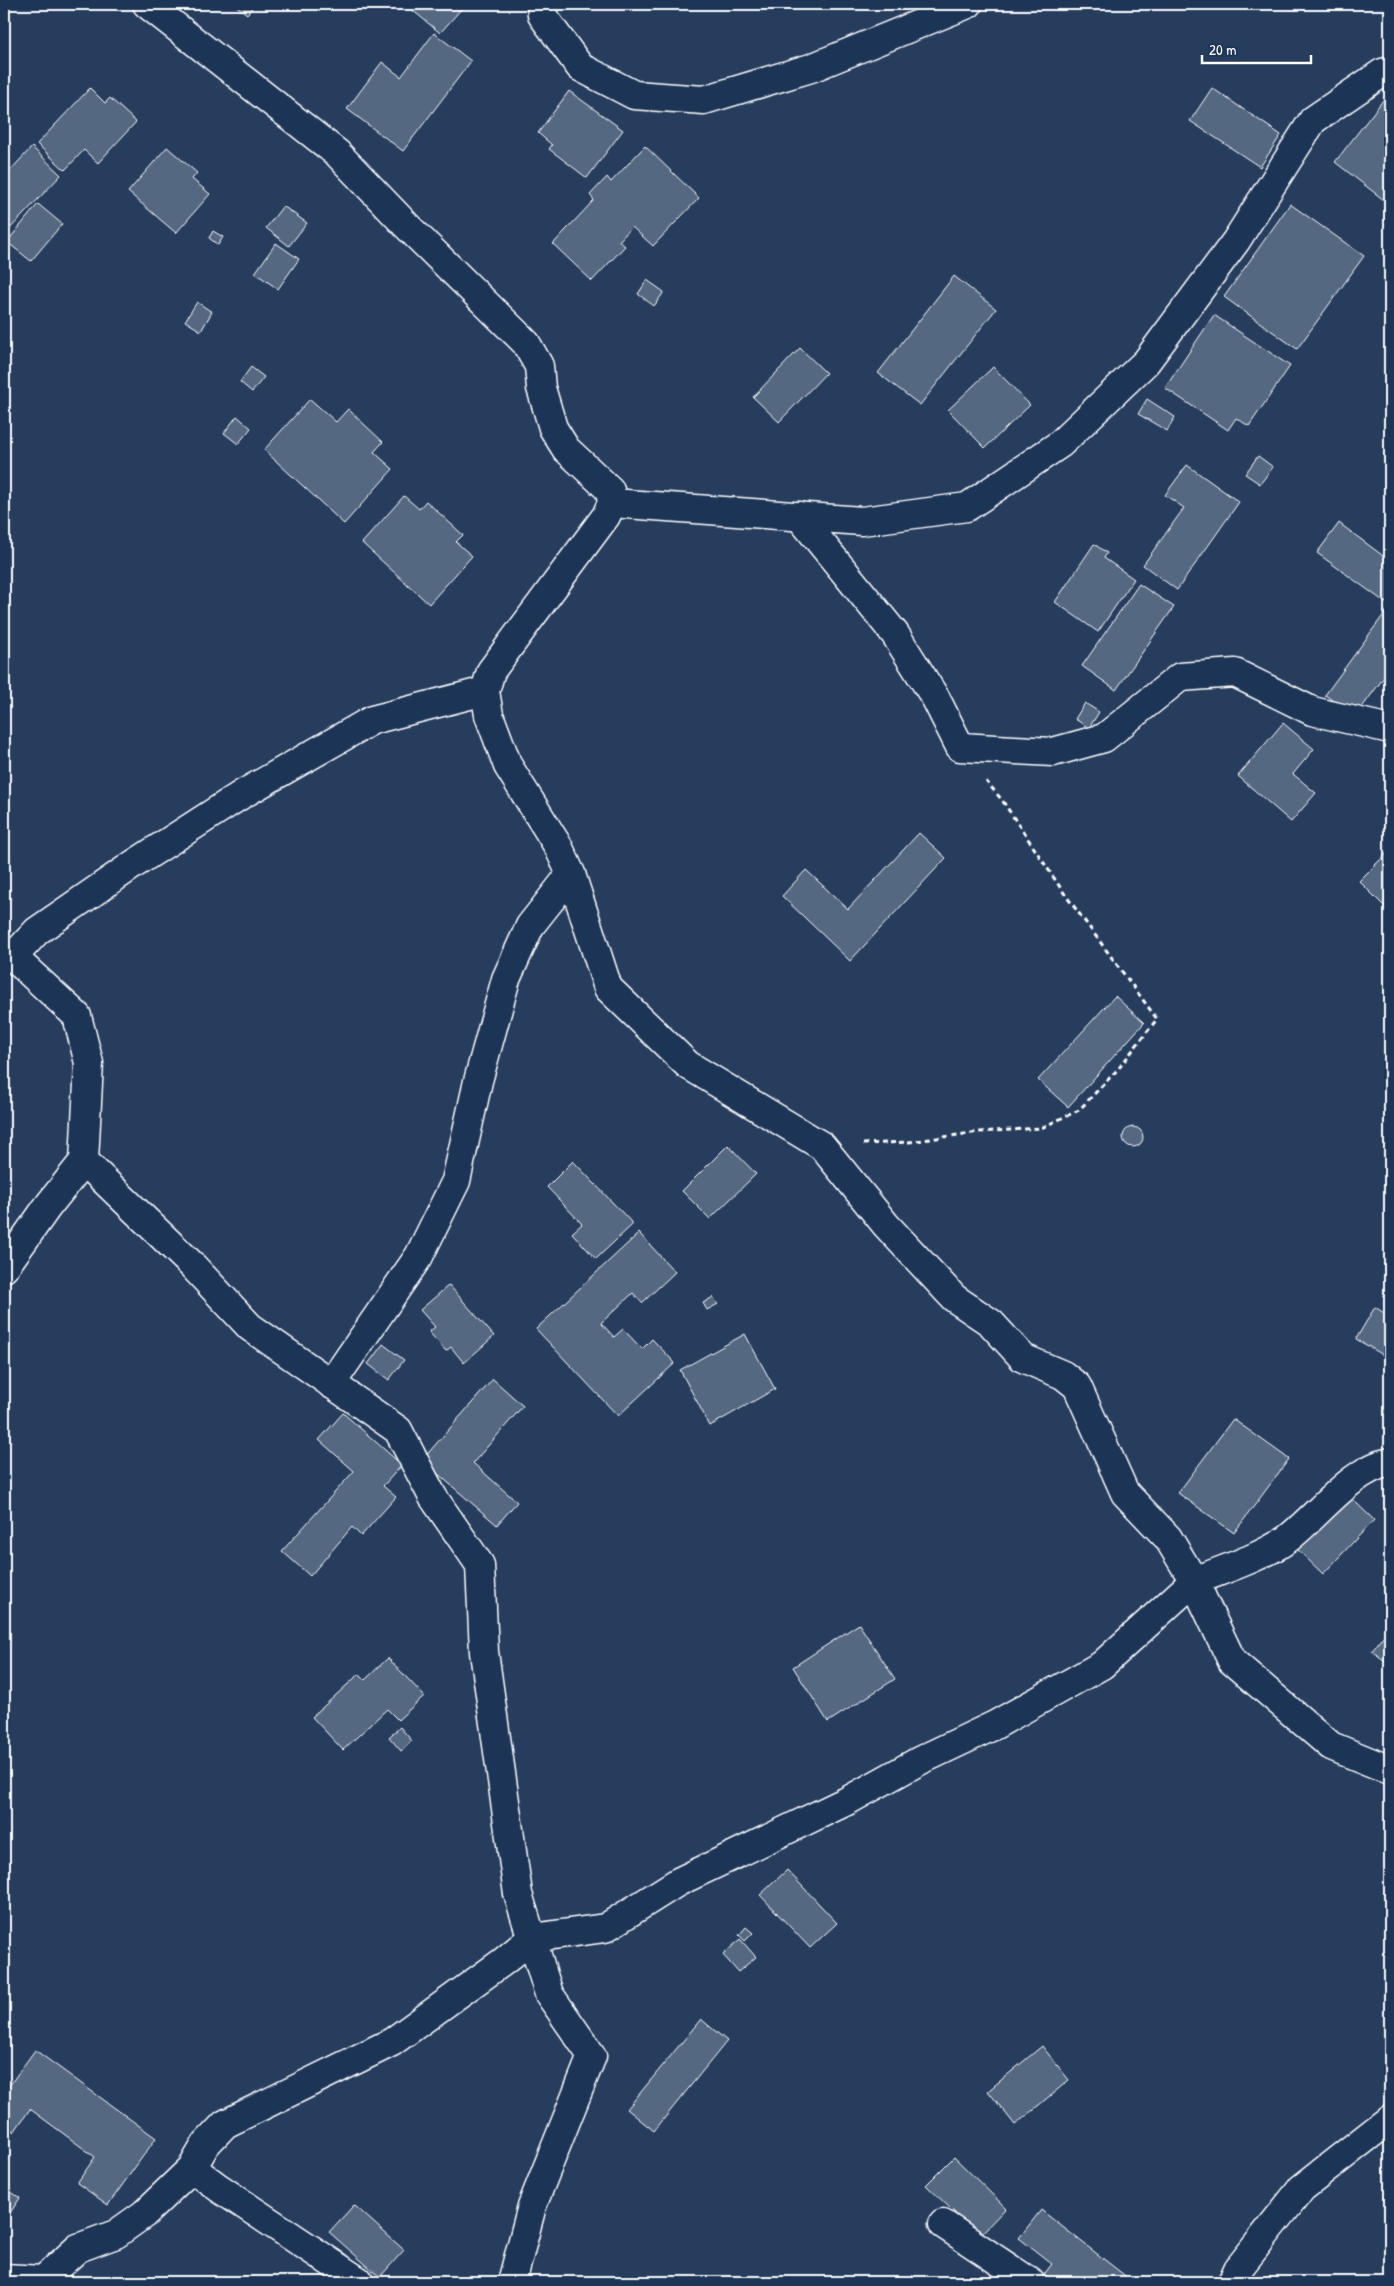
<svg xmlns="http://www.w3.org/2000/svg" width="1394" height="2286" font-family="'Patrick Hand',sans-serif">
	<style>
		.building { fill: #556781; stroke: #fff }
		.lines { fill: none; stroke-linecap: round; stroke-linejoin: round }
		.street-casing { stroke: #fff; stroke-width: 31 }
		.path { stroke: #fff; stroke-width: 3; stroke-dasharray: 5 4; stroke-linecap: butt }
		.street { stroke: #1d3557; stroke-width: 28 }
	</style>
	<rect width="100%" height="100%" fill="#263d5e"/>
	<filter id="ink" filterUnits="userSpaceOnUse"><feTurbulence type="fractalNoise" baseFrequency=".02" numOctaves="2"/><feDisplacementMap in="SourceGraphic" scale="10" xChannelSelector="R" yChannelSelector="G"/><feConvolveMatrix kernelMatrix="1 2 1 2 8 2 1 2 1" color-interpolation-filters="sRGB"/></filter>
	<g filter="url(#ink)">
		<g class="building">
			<polygon points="234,4 255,4 247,14"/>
			<polygon points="405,4 459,4 463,7 440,33"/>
			<polygon points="434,33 471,61 403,151 347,109 382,62 401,77"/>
			<polygon points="90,88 105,103 110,98 136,122 98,163 84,150 65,170 37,144"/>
			<polygon points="1212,88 1281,135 1260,167 1190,121"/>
			<polygon points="569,91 623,130 587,178 549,149 552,145 538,133"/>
			<polygon points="1387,95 1390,97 1389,204 1335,162"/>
			<polygon points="645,146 699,198 653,246 632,227 619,241 625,246 592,281 553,244 594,200 590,195 607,177 611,182"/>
			<polygon points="32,147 61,175 4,235 4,177"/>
			<polygon points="167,147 197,173 192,179 210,194 176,233 128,192"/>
			<polygon points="38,204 62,224 31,261 7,242"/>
			<polygon points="1290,204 1364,256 1297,349 1224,297"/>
			<polygon points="283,206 307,223 289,246 266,228"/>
			<polygon points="213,231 223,237 218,245 209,238"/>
			<polygon points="276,243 299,259 278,289 255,273"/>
			<polygon points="954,276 996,309 920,405 878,373"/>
			<polygon points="647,280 664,292 654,306 638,294"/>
			<polygon points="197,302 212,312 201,331 185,321"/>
			<polygon points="1214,315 1290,366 1249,426 1236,418 1228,430 1165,388"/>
			<polygon points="800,348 826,373 779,422 753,397"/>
			<polygon points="251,367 264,377 252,392 240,382"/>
			<polygon points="993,367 1030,405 985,448 948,410"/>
			<polygon points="310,399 336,422 348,409 383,442 374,452 393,469 344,524 264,450"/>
			<polygon points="1147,399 1175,417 1167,431 1138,414"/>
			<polygon points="237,416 251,428 238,444 224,433"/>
			<polygon points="1258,456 1273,467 1260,484 1245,474"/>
			<polygon points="1187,465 1239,502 1177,590 1143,565 1184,508 1165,495"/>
			<polygon points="404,496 419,509 426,501 463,535 456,542 472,556 429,604 362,543"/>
			<polygon points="1339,523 1390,561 1390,669 1355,717 1325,695 1390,606 1317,553"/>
			<polygon points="1094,544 1107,553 1104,558 1134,579 1098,632 1055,602"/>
			<polygon points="1139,584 1174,607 1116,690 1082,666"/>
			<polygon points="1085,703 1099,712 1089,728 1075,719"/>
			<polygon points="1283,723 1314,749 1293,774 1316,793 1291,822 1238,776"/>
			<polygon points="919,833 946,858 850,961 782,896 806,870 848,909"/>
			<polygon points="1390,850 1390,912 1359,881"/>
			<polygon points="1115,996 1144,1023 1068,1107 1038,1080"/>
			<circle cx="1133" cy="1137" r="10"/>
			<polygon points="728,1145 756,1174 710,1219 682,1191"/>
			<polygon points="573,1161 633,1224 596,1259 572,1233 582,1224 547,1187"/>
			<polygon points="639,1233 675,1272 642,1303 633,1293 601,1323 614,1337 623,1329 642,1349 652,1339 675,1363 618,1416 536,1329"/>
			<polygon points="449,1285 494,1336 464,1363 451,1347 446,1351 429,1332 435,1327 420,1310"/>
			<polygon points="713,1297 718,1304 707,1310 703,1303"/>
			<polygon points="1375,1307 1390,1317 1390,1359 1356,1339"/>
			<polygon points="745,1334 775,1389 710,1426 680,1370"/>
			<polygon points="383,1344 404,1360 389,1380 368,1364"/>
			<polygon points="493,1379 523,1406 473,1463 517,1502 497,1525 422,1460"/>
			<polygon points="343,1413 402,1465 383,1486 396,1497 361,1536 352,1527 310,1576 282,1551 354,1471 319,1440"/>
			<polygon points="1233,1419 1289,1459 1234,1533 1178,1493"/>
			<polygon points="1347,1494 1374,1520 1323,1574 1297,1549"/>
			<polygon points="859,1624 895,1679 828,1722 793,1667"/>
			<polygon points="1390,1627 1390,1665 1372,1651"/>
			<polygon points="388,1658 424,1696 398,1720 387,1709 343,1750 312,1717 359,1674 365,1680"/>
			<polygon points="400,1727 412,1741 401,1751 389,1737"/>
			<polygon points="787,1870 837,1923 810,1948 760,1895"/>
			<polygon points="746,1927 753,1933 745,1941 739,1935"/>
			<polygon points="740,1939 756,1957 738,1972 723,1955"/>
			<polygon points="701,2019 727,2041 654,2131 627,2109"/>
			<polygon points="1042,2046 1069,2080 1015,2125 988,2091"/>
			<polygon points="35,2050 156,2138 108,2205 77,2183 95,2157 30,2109 14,2132 4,2124 4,2093"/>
			<polygon points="954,2157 1006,2208 979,2236 926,2185"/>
			<polygon points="4,2187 20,2198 10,2213 4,2209"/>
			<polygon points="354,2205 404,2250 380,2277 329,2232"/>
			<polygon points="1041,2210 1133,2282 1048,2282 1042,2277 1052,2264 1019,2238"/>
		</g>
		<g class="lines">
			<defs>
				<g id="street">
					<path d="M 147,4 L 337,153 L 406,225 L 526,343 L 539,366 L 541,388 L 553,428 L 566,449 L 610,490 L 612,503 L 606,516 L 491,671 L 485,691 L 489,715 L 508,766 L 558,846 L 571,874 L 608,988 L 688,1065 L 822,1146 L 886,1225 L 954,1298 L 991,1323 L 1023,1358 L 1063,1375 L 1077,1386 L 1125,1493 L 1168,1538 L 1194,1581 C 1222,1570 1262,1557 1286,1540 C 1317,1517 1351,1469 1390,1462"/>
					<polyline points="541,4 542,15 580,67 634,95 704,100 811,68 968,4"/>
					<polyline points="612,503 862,521 967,507 1060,444 1146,362 1236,241 1313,120 1382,73 1390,71"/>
					<polyline points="799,516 895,634 936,699 960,747 1053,752 1104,738 1180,677 1235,673 1312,711 1390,729"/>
					<polyline points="4,952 13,957 77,1016 89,1063 84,1161 48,1206 4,1268"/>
					<polyline points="13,957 37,931 134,864 241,795 372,720 485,691"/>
					<polyline points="84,1161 191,1264 250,1327 398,1430 433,1497 480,1565 484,1652 518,1894 549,1994 592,2056 532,2206 512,2282"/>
					<polyline points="331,1384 419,1256 456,1181 478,1081 506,979 530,926 571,874"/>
					<polyline points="192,2168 219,2188 360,2282"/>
					<polyline points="943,2224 1030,2282"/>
					<polyline points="4,2278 43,2280 78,2248 116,2234 144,2214 192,2168 206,2144 225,2124 392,2042 504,1961 532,1938 605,1928 678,1882 847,1801 919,1761 995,1725 1102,1665 1194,1581 1232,1661 1331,1746 1390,1770"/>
					<polyline points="1232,2282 1238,2269 1302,2188 1390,2119"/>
				</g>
			</defs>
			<use href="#street" class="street-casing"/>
			<polyline class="path" points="863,1144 909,1142 979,1132 1041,1128 1079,1110 1119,1068 1157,1019 1064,893 1002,800 986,781"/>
			<use href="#street" class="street"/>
		</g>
	</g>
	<rect width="1394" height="2286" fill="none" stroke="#1d3557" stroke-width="20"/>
	<rect x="10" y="10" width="1374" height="2266" fill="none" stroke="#fff" stroke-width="2" filter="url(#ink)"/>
	<path d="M1202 55v8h109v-8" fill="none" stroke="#ffffff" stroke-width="2.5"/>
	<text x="1209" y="55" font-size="15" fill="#ffffff" stroke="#1d3557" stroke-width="4" paint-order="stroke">20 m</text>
</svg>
